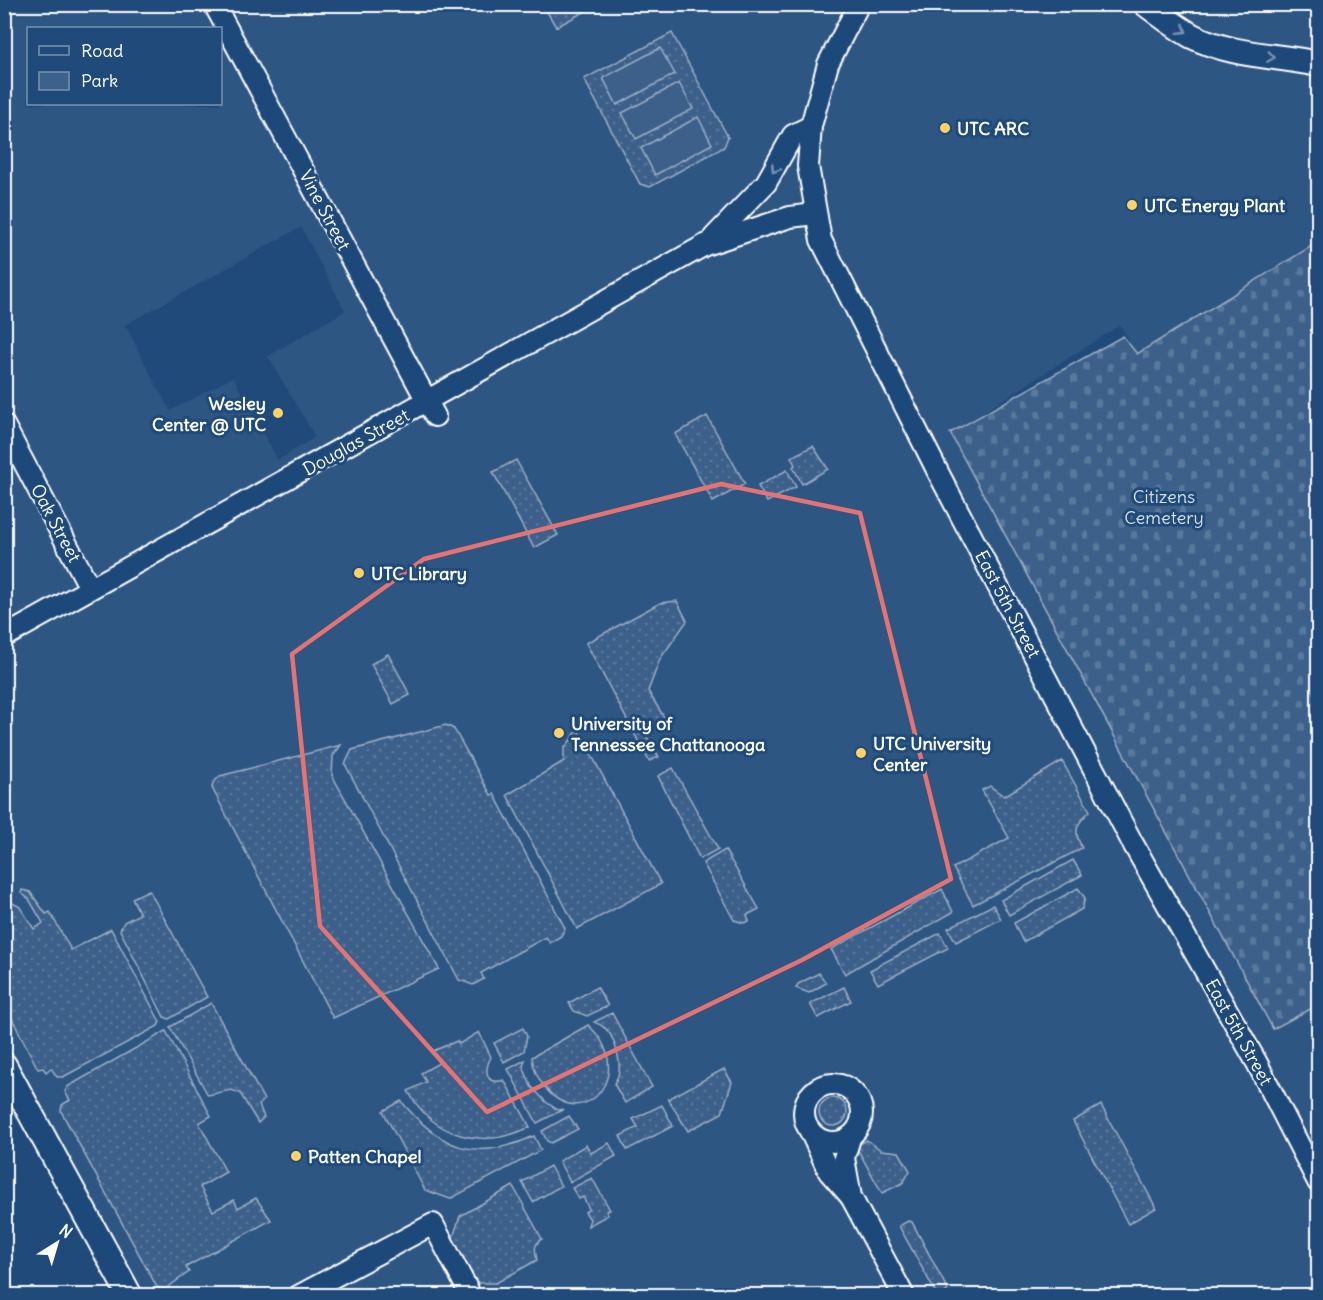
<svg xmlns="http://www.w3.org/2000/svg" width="1323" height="1300" font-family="Delius,sans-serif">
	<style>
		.built { fill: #2e5683; fill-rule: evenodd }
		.green { fill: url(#green-dots); stroke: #9eb0c5; stroke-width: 1.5 }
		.cemetery { fill: url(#cemetery-stones); stroke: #9eb0c5; stroke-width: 1.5 }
		.pitch { fill: #3c618b; stroke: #9eb0c5; stroke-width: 1.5 }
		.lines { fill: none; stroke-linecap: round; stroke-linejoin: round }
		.minor-casing { stroke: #fff; stroke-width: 24 }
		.major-casing { stroke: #fff; stroke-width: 28 }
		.minor { stroke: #1f4a7a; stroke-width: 20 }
		.major { stroke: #1f4a7a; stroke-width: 24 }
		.oneway { stroke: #7992af }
		.marked { fill: none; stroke: #e47373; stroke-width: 4.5; stroke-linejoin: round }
		.poi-dot { fill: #ffd166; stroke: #1f4a7a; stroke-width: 2 }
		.labels { text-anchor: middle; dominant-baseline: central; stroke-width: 6; stroke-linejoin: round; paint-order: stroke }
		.poi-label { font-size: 18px; font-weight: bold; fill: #fff; stroke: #1f4a7a; text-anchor: start }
		.street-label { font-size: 18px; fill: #fff; stroke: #1f4a7a }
		.park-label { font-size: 18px; fill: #d8dfe8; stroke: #1f4a7a }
	</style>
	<defs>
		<pattern id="green-dots" width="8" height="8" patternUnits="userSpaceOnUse" patternTransform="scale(1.5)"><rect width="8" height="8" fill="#3c618b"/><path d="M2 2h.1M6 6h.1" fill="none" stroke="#59799c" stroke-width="1.8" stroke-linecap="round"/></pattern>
		<pattern id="cemetery-stones" width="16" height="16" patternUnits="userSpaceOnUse" patternTransform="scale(1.5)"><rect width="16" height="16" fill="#3c618b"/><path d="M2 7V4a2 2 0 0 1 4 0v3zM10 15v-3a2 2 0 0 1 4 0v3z" fill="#59799c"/></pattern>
	</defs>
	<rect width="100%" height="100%" fill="#1f4a7a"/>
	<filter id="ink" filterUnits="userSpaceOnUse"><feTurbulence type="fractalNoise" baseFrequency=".0167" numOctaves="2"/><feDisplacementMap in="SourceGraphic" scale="12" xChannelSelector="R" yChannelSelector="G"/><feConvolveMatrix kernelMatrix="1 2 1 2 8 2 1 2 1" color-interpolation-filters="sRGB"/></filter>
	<g filter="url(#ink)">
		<path class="built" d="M 4,5 L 1318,5 L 1318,242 L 1137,354 L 1120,325 L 951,433 L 1274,1029 L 1318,1005 L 1318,1295 L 115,1295 L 5,1092 ZM 28,28 L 220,28 L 220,104 L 28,104 ZM 301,227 L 345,311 L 268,356 L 315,437 L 278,460 L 233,377 L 170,411 L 125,325 Z"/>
		<g class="green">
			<polygon points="543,5 597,5 556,27"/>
			<polygon points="672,33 728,137 724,147 650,187 640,184 584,79"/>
			<polygon points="707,416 745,484 713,502 675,434"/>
			<polygon points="813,446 828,469 802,484 793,467 795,465 791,457"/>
			<polygon points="516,460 558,535 534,548 493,472"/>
			<polygon points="787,470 796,487 767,502 758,486"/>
			<polygon points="677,601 687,621 660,659 648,691 665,719 643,731 659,757 649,761 586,643 660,603"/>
			<polygon points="388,654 410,695 393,704 371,664"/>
			<polygon points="446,725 454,729 491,795 494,794 565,928 561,936 550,943 546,937 481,973 484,979 473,985 459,980 345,764 352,750"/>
			<polygon points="578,730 661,884 577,929 507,795 564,761 564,749"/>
			<polygon points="341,745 333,756 332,775 439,969 333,1018 212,788 213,783 220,776"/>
			<path d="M 1062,761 L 1090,811 C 1076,824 1073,831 1082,848 L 973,905 L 953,868 L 1009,838 L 982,790 L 990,786 L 1004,796 Z"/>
			<polygon points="673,768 718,849 700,859 658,776"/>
			<polygon points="725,850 759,909 747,915 749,921 744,923 734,920 703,863"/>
			<polygon points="1073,860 1082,875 1009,915 1001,900"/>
			<polygon points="1078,888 1085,898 1082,909 1023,942 1014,923"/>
			<polygon points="942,889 953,912 845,974 831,949"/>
			<polygon points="22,890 30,892 46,914 50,912 71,950 111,929 160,1022 158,1026 63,1077 57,1077 51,1068 46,1072 43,1068 38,1069 5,1005 5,908 13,903 20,907 34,929 43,923 29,899 21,893"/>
			<polygon points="149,890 207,997 169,1019 164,1017 120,930 124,922 140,914 132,898"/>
			<polygon points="993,905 1001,919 956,942 948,928"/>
			<polygon points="940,933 948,948 878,984 870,970"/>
			<polygon points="819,973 826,983 809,993 796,988 798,984"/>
			<polygon points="597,987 608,1006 587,1016 574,1011 569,1003"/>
			<polygon points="844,987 851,1001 818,1018 810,1004"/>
			<polygon points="211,1003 264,1100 259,1105 264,1117 258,1123 240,1093 231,1090 208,1095 170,1027"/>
			<path d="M 612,1013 L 652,1087 L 625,1103 L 614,1084 C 615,1081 617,1079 618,1076 C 622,1064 615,1033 602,1026 C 600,1024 597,1024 594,1022 Z"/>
			<path d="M 588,1025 C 638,1070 586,1134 547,1090 C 538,1080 533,1070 532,1057 Z"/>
			<polygon points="523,1028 527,1036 524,1051 504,1062 494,1043"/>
			<polygon points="166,1031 211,1116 199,1123 226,1172 200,1187 213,1211 234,1200 238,1208 256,1198 271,1220 186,1267 189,1272 164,1290 163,1288 158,1289 61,1111 62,1105 70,1100 65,1092 67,1087"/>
			<path d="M 479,1032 L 491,1057 C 484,1070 485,1086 504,1080 L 530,1127 C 483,1150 434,1138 408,1091 L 426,1082 L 421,1073 L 439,1063 L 433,1051 L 457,1041 L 459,1044 Z"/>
			<polygon points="525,1060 523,1066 531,1086 546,1102 558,1110 564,1109 537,1123 508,1069"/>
			<polygon points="724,1069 732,1082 722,1113 688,1131 668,1099"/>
			<circle cx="833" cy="1112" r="14"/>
			<path d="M 401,1101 C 441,1149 475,1163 534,1136 L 541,1150 L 450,1199 L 425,1190 L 383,1111 Z"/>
			<polygon points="662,1105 673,1126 627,1150 620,1136 638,1127 633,1119"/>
			<polygon points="1101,1105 1156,1208 1128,1224 1073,1121"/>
			<polygon points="569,1116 578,1129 551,1143 547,1141 542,1131"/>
			<polygon points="867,1140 881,1150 899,1152 910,1171 903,1183 882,1193 858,1150 858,1145"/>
			<polygon points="609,1143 616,1156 570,1182 559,1161 586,1145 591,1153"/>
			<polygon points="550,1166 561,1186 533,1202 522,1182"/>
			<polygon points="592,1178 610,1210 606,1211 608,1215 588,1226 590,1219 585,1212 589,1209 583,1197 579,1199 572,1188"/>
			<path d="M 513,1186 L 542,1239 C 533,1245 535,1250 537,1260 L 496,1283 L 478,1283 L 452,1241 L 460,1216 Z"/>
			<polygon points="908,1221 912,1222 948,1290 943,1295 937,1295 899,1226"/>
		</g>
		<polygon class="cemetery" points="1318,242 1318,1005 1273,1029 950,433 1123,336 1137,354"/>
		<g class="pitch">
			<polygon points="660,48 675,74 617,105 603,78"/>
			<polygon points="679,83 693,109 636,139 622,113"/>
			<polygon points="698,117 712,144 655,175 641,148"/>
		</g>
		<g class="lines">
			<defs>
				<g id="minor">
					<polyline points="214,4 435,416"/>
					<polyline points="859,4 828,64 811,126 808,166 821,240 940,476 1132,842 1257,1063 1318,1182"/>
					<polyline points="714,237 766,183 793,135 811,126"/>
					<polyline points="4,425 90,588"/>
					<polyline points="4,637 705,245 790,217 815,214"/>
					<circle cx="833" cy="1113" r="29"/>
					<polyline points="810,1131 829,1172 851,1197"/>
					<polyline points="850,1138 844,1158 851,1197 904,1296"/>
					<polyline points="298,1296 433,1224 471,1296"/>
				</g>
				<g id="major">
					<path d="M 1146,4 C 1161,15 1176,27 1192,36 C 1232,56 1276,55 1318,64"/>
					<polyline points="4,1065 130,1296"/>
				</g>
			</defs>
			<use href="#minor" class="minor-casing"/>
			<use href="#major" class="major-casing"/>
			<use href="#minor" class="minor"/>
			<use href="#major" class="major"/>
		</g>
		<defs><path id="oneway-chevron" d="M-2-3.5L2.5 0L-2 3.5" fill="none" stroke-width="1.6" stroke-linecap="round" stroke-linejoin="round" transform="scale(1.5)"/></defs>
		<g class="oneway">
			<use href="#oneway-chevron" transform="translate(1183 30) rotate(32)"/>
			<use href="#oneway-chevron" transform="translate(1271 57) rotate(8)"/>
			<use href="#oneway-chevron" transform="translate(775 169) rotate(122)"/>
		</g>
	</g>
	<path class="marked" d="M 721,484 L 860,513 L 951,879 L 802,960 L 487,1112 L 320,926 L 292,654 L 424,559 Z"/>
	<g class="poi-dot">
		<circle cx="945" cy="128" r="6"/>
		<circle cx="1132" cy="205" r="6"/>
		<circle cx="278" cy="413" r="6"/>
		<circle cx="359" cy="573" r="6"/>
		<circle cx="559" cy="733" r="6"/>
		<circle cx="861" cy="753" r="6"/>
		<circle cx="296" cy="1156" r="6"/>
	</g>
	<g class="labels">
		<g class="poi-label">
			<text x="957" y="128">UTC ARC</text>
			<text x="1144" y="205">UTC Energy Plant</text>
			<text x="266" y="403" text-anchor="end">Wesley<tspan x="266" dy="21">Center @ UTC</tspan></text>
			<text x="371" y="573">UTC Library</text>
			<text x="571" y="723">University of<tspan x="571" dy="21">Tennessee Chattanooga</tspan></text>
			<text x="873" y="743">UTC University<tspan x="873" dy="21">Center</tspan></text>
			<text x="308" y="1156">Patten Chapel</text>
		</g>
		<g class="street-label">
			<text transform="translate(325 210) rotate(62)">Vine Street</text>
			<text transform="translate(356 442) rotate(-29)">Douglas Street</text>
			<text transform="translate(56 523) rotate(62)">Oak Street</text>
			<text transform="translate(1008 604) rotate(62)">East 5th Street</text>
			<text transform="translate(1239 1032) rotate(61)">East 5th Street</text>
		</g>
		<g class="park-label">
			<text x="1164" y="496">Citizens<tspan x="1164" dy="21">Cemetery</tspan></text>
		</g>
	</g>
	<rect width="1323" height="1300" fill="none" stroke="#1f4a7a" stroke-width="24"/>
	<rect x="12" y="12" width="1299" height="1276" fill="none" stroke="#fff" stroke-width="2" filter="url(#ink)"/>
	<rect x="27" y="27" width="195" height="78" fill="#1f4a7a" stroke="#7992af" stroke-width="1.5"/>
	<rect x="39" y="46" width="30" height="9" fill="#1f4a7a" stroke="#7992af" stroke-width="1.5"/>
	<text x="81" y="57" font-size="18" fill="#ffffff">Road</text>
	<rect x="39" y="72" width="30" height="18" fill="#3c618b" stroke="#7992af" stroke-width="1.5"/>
	<text x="81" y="87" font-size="18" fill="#ffffff">Park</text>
	<g transform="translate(57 1243) rotate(37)" stroke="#1f4a7a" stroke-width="4.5" paint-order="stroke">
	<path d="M0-4.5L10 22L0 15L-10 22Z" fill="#ffffff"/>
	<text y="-9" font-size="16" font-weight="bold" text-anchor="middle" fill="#ffffff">N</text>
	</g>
</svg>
